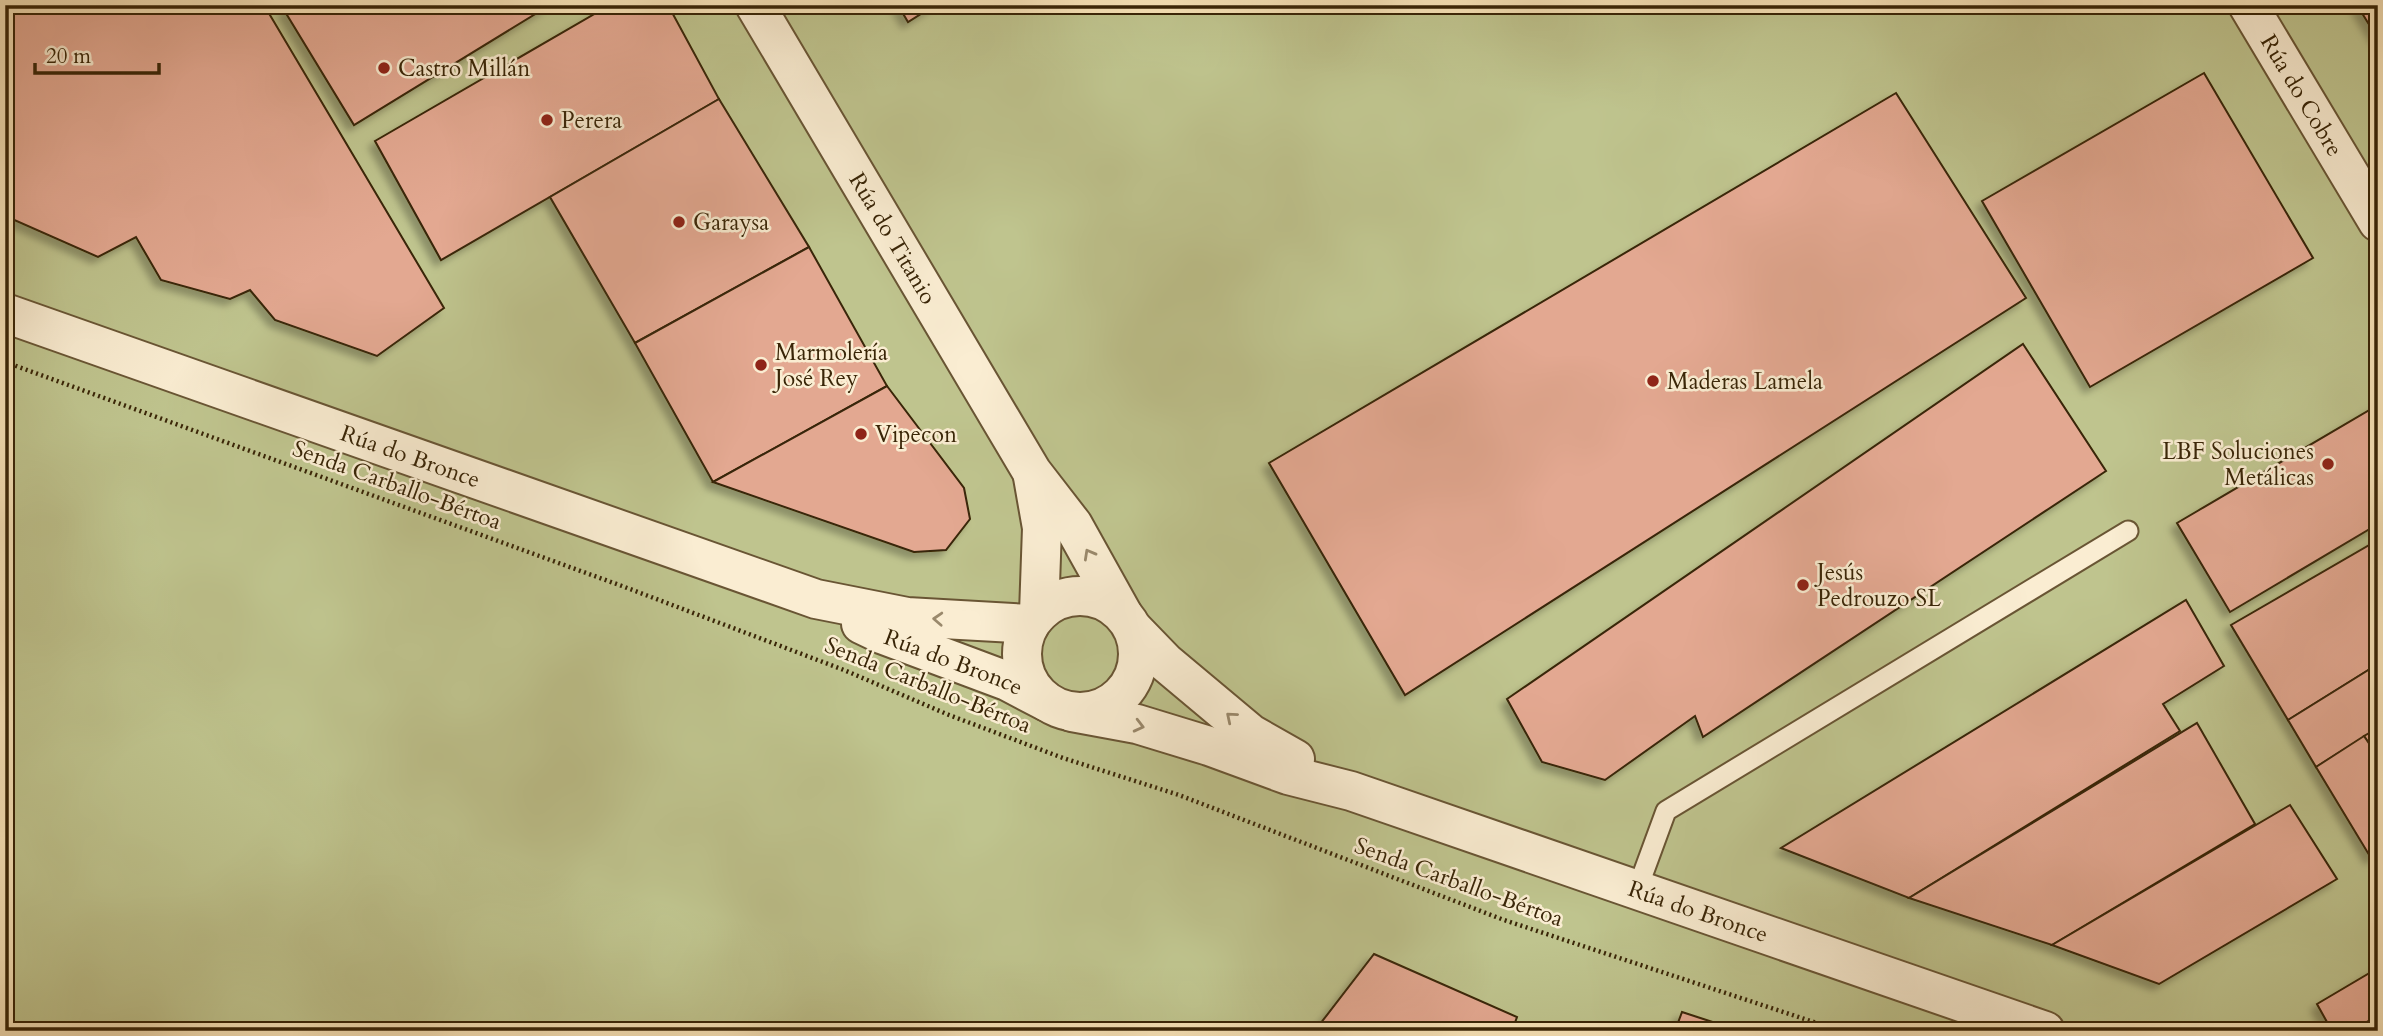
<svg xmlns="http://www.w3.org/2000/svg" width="2383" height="1036" font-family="Cardo,serif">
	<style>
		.green { fill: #bfc48e; stroke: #7c744a; stroke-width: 2 }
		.building { fill: #e3a891; stroke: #392507; stroke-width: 2; filter: url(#shadow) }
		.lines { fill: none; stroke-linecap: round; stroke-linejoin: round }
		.lane-casing { stroke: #695534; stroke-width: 23 }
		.street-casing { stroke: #695534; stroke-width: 42 }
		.path { stroke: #392507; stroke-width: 4.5; stroke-dasharray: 2 3.5; stroke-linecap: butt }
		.lane { stroke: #faedd2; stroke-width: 19 }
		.street { stroke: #faedd2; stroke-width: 38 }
		.oneway { stroke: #9a896c }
		.poi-dot { fill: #8f2418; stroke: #faedd2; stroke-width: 2.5 }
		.labels { text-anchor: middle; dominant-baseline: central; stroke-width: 5; stroke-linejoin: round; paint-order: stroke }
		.poi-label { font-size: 23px; fill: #392507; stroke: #faedd2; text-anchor: start }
		.street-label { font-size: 23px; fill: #392507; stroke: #faedd2 }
	</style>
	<defs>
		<filter id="shadow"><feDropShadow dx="-6" dy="6" stdDeviation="3.5" flood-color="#0004"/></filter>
	</defs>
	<rect width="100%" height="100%" fill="#f8e4b9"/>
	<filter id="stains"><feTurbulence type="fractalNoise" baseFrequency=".00286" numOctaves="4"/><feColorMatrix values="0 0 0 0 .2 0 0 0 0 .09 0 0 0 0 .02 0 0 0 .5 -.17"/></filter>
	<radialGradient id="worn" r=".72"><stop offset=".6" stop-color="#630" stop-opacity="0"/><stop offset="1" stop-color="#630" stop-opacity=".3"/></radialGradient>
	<rect class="green" x="5" y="5" width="2373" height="1026"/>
	<g class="building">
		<polygon points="5,5 264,5 444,308 377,356 275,320 250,290 230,299 161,280 136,237 98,257 12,219 5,209"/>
		<polygon points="292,5 550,5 354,125 284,10"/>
		<polygon points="610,5 668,5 719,99 441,260 375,141"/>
		<polygon points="898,5 935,5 908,22"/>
		<polygon points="2357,5 2378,5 2378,39"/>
		<polygon points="2204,73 2313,258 2090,387 1982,201"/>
		<polygon points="1896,93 2026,298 1405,695 1269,463"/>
		<polygon points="719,99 809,247 635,343 550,197"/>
		<polygon points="809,247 887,386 713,482 635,343"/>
		<polygon points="2023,344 2106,471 1703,737 1695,716 1605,780 1542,762 1507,699"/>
		<polygon points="887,386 964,488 970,519 946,550 914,552 713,482"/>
		<polygon points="2378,405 2378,524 2230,612 2177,523"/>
		<polygon points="2378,540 2378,664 2288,720 2231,625"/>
		<polygon points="2186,600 2224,666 2163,704 2180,731 1909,898 1781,848"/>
		<polygon points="2378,664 2378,728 2316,767 2288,720"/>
		<polygon points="2197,723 2255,824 2052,945 1909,898"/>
		<polygon points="2378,728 2378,757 2364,736"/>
		<polygon points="2364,736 2378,757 2378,854 2371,858 2316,767"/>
		<polygon points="2290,805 2337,879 2159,984 2052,945"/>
		<polygon points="1374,954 1517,1017 1512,1031 1320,1031 1317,1028"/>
		<polygon points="2378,968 2378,1015 2352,1031 2332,1031 2317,1004"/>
		<polygon points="1682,1012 1740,1031 1675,1031"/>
	</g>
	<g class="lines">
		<defs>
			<polyline id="lane" points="1637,890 1666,811 2128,531"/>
			<g id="street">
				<path id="s1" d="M 755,5 L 1032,472 L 1073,525 L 1122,613"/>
				<path id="s2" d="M 2248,5 L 2378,222"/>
				<path id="s3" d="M 5,313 L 816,599 L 907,617 L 1030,624"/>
				<polyline points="1033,477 1042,528 1039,613"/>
				<circle cx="1080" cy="654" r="58"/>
				<path id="s4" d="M 861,624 L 884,635 L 1007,681 L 1047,702"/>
				<polyline points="1134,630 1165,662 1251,734 1295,759"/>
				<path id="s5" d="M 1072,712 L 1137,724 L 1209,746 L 1288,775 L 1351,791 L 2045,1031"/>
			</g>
		</defs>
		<use href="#lane" class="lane-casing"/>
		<use href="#street" class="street-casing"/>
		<polyline class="path" points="5,362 622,586 844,670 949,715 1063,758 1179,795 1504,920 1841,1031"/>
		<use href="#lane" class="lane"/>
		<use href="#street" class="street"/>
	</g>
	<defs><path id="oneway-chevron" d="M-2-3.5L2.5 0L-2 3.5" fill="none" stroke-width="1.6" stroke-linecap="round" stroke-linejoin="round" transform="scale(1.75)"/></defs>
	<g class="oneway">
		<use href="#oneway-chevron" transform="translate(1089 554) rotate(-119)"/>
		<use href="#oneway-chevron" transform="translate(938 619) rotate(-177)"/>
		<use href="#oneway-chevron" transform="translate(1231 717) rotate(-140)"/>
		<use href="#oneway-chevron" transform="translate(1139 726) rotate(14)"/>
	</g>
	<g class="poi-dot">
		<circle cx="384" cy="68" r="7"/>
		<circle cx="547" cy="120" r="7"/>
		<circle cx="679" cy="222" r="7"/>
		<circle cx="761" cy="365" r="7"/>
		<circle cx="1653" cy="381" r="7"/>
		<circle cx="861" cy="434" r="7"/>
		<circle cx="2328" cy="464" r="7"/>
		<circle cx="1803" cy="585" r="7"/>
	</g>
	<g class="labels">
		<g class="poi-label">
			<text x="398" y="68">Castro Millán</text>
			<text x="561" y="120">Perera</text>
			<text x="693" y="222">Garaysa</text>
			<text x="775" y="352">Marmolería<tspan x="775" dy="26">José Rey</tspan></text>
			<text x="1667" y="381">Maderas Lamela</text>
			<text x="875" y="434">Vipecon</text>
			<text x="2314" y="451" text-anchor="end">LBF Soluciones<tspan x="2314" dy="26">Metálicas</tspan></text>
			<text x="1817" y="572">Jesús<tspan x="1817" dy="26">Pedrouzo SL</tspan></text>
		</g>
		<g class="street-label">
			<text stroke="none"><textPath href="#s2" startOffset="105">Rúa do Cobre</textPath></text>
			<text stroke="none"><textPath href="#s1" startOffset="271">Rúa do Titanio</textPath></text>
			<text stroke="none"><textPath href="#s3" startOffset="430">Rúa do Bronce</textPath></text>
			<text transform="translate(397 485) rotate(20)">Senda Carballo-Bértoa</text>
			<text stroke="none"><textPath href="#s4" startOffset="100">Rúa do Bronce</textPath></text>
			<text transform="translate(928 685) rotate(22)">Senda Carballo-Bértoa</text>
			<text transform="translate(1459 882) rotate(20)">Senda Carballo-Bértoa</text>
			<text stroke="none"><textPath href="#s5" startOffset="658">Rúa do Bronce</textPath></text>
		</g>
	</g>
	<rect width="2383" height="1036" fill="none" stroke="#f8e4b9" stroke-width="28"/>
	<rect x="7" y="7" width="2369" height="1022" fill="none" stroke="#392507" stroke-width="3.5"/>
	<rect x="14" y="14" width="2355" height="1008" fill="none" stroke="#392507" stroke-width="2"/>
	<path d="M35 63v10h124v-10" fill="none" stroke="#392507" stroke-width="3.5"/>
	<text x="46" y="63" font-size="21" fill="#392507" stroke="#faedd2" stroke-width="5" paint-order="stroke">20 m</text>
	<rect width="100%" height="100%" filter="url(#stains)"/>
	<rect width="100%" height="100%" fill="url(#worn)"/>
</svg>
